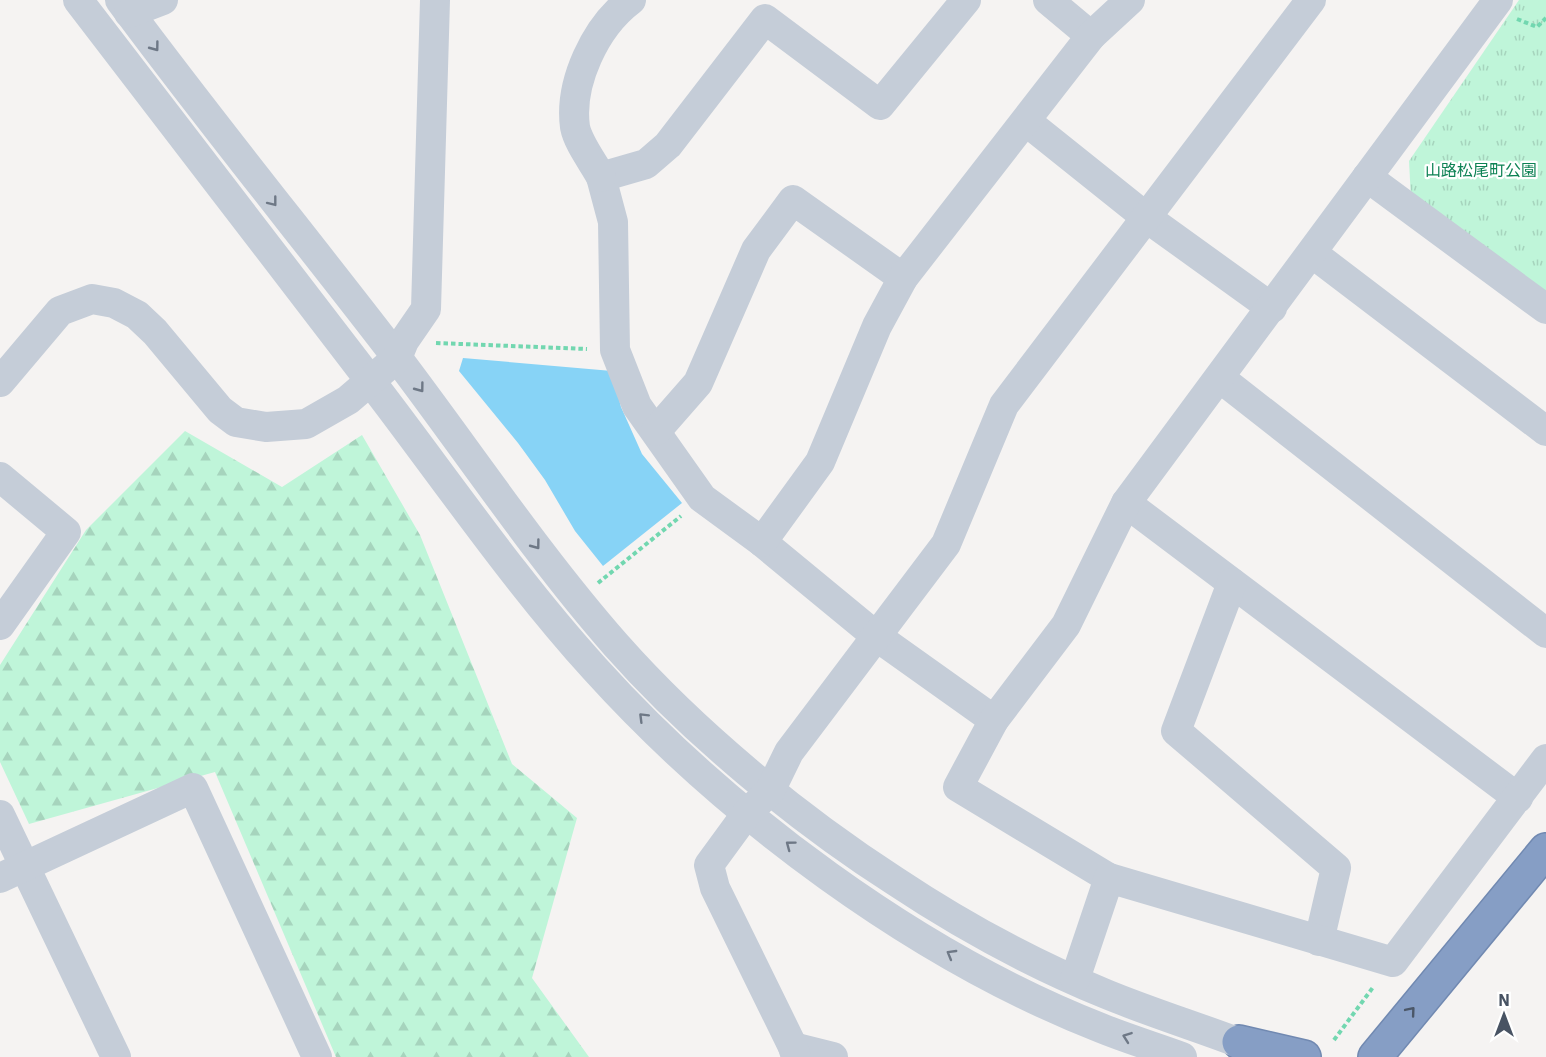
<svg xmlns="http://www.w3.org/2000/svg" width="1546" height="1057" font-family="'IBM Plex Sans','Noto Sans JP',sans-serif">
	<style>
		.forest { fill: url(#forest-firs) }
		.park { fill: url(#park-tufts) }
		.water { fill: #87d3f6 }
		.lines { fill: none; stroke-linecap: round; stroke-linejoin: round }
		.highway-casing { stroke: #7189b1; stroke-width: 36 }
		.path { stroke: #72d7b0; stroke-width: 4; stroke-dasharray: 4.5 3; stroke-linecap: butt }
		.minor { stroke: #c5cdd8; stroke-width: 30 }
		.highway { stroke: #869ec5; stroke-width: 33 }
		.oneway { stroke: #6e7886 }
		.oneway2 { stroke: #4b5768 }
		.labels { text-anchor: middle; dominant-baseline: central; stroke-width: 4.5; stroke-linejoin: round; paint-order: stroke }
		.park-label { font-size: 16px; fill: #0d8254; stroke: #fff }
	</style>
	<defs>
		<pattern id="forest-firs" width="22" height="20" patternUnits="userSpaceOnUse" patternTransform="scale(1.5)"><rect width="22" height="20" fill="#bff5d9"/><path d="M5 1l3.5 6h-7zM16 11l3.5 6h-7z" fill="#a6d4bd"/></pattern>
		<pattern id="park-tufts" width="24" height="20" patternUnits="userSpaceOnUse" patternTransform="scale(1.5)"><rect width="24" height="20" fill="#bff5d9"/><path d="M3 7l-1-3M5 7V3M7 7l1-3M15 17l-1-3M17 17v-4M19 17l1-3" fill="none" stroke="#a6d4bd"/></pattern>
	</defs>
	<rect width="100%" height="100%" fill="#f5f3f2"/>
	<polygon class="forest" points="185,431 282,487 362,435 420,535 512,764 577,818 532,978 589,1057 336,1057 215,772 29,824 0,762 0,665 86,530"/>
	<polygon class="park" points="1519,0 1546,0 1546,292 1411,199 1409,161"/>
	<polygon class="water" points="463,358 612,371 621,407 642,454 682,503 603,566 575,531 545,480 518,443 459,371"/>
	<g class="lines">
		<defs>
			<g id="highway">
				<polyline points="1239,1042 1304,1057"/>
				<polyline points="1375,1057 1546,850"/>
			</g>
		</defs>
		<use href="#highway" class="highway-casing"/>
		<g class="path">
			<polyline points="1517,19 1537,27 1546,18"/>
			<polyline points="436,343 587,349"/>
			<polyline points="598,583 681,516"/>
			<polyline points="1334,1040 1374,986"/>
		</g>
		<g class="minor">
			<path d="M 78,0 C 178,130 278,261 378,391 C 449,484 516,582 595,669 C 727,815 917,956 1101,1028 C 1128,1039 1155,1047 1182,1057"/>
			<path d="M 120,0 C 210,122 306,239 398,359 C 470,454 537,555 616,645 C 693,732 797,818 895,881 C 961,925 1033,964 1106,994 C 1157,1015 1211,1031 1263,1052"/>
			<polyline points="966,0 880,105 765,19 668,145 646,164 601,177 613,222 615,350 637,406 702,498 762,542 876,636 994,720"/>
			<polyline points="1048,0 1091,36"/>
			<polyline points="129,13 163,0"/>
			<polyline points="1027,122 1147,218 1272,308"/>
			<path d="M 601,177 C 593,162 578,143 575,127 C 569,83 595,27 631,0"/>
			<polyline points="1367,177 1546,309"/>
			<polyline points="1312,253 1546,431"/>
			<polyline points="1220,378 1546,633"/>
			<polyline points="0,382 60,311 92,299 114,303 137,315 155,332 220,410 236,422 266,427 306,424 348,400 397,358 404,341 426,309 435,0"/>
			<polyline points="656,431 698,383 756,250 793,200 903,278"/>
			<polyline points="0,477 66,532 0,625"/>
			<polyline points="1126,503 1518,798"/>
			<polyline points="762,542 820,462 877,326 903,278 1091,36 1130,0"/>
			<polyline points="1232,583 1176,731 1336,868 1319,941"/>
			<polyline points="0,815 116,1057"/>
			<polyline points="0,878 193,788 317,1057"/>
			<polyline points="1109,878 958,787 994,720 1066,625 1126,503 1498,0"/>
			<polyline points="1075,979 1109,878 1393,962 1546,759"/>
			<polyline points="793,1047 833,1057"/>
			<polyline points="796,1057 793,1047 715,888 709,865 747,813 770,791 789,752 946,544 1004,405 1311,0"/>
		</g>
		<use href="#highway" class="highway"/>
	</g>
	<defs><path id="oneway-chevron" d="M-2-3.5L2.5 0L-2 3.5" fill="none" stroke-width="1.6" stroke-linecap="round" stroke-linejoin="round" transform="scale(1.5)"/></defs>
	<g class="oneway">
		<use href="#oneway-chevron" transform="translate(155 47) rotate(53)"/>
		<use href="#oneway-chevron" transform="translate(273 202) rotate(52)"/>
		<use href="#oneway-chevron" transform="translate(420 388) rotate(53)"/>
		<use href="#oneway-chevron" transform="translate(536 545) rotate(53)"/>
		<use href="#oneway-chevron" transform="translate(643 717) rotate(-135)"/>
		<use href="#oneway-chevron" transform="translate(790 845) rotate(-143)"/>
		<use href="#oneway-chevron" transform="translate(951 954) rotate(-150)"/>
		<use href="#oneway-chevron" transform="translate(1127 1037) rotate(-160)"/>
	</g>
	<use class="oneway2" href="#oneway-chevron" transform="translate(1411 1011) rotate(-50)"/>
	<g class="labels">
		<g class="park-label">
			<text x="1481" y="170">山路松尾町公園</text>
		</g>
	</g>
	<g transform="translate(1504 1015)" stroke="#ffffff" stroke-width="4.5" paint-order="stroke">
	<path d="M0-4.5L10 22L0 15L-10 22Z" fill="#485363"/>
	<text y="-9" font-size="16" font-weight="bold" text-anchor="middle" fill="#485363">N</text>
	</g>
</svg>
